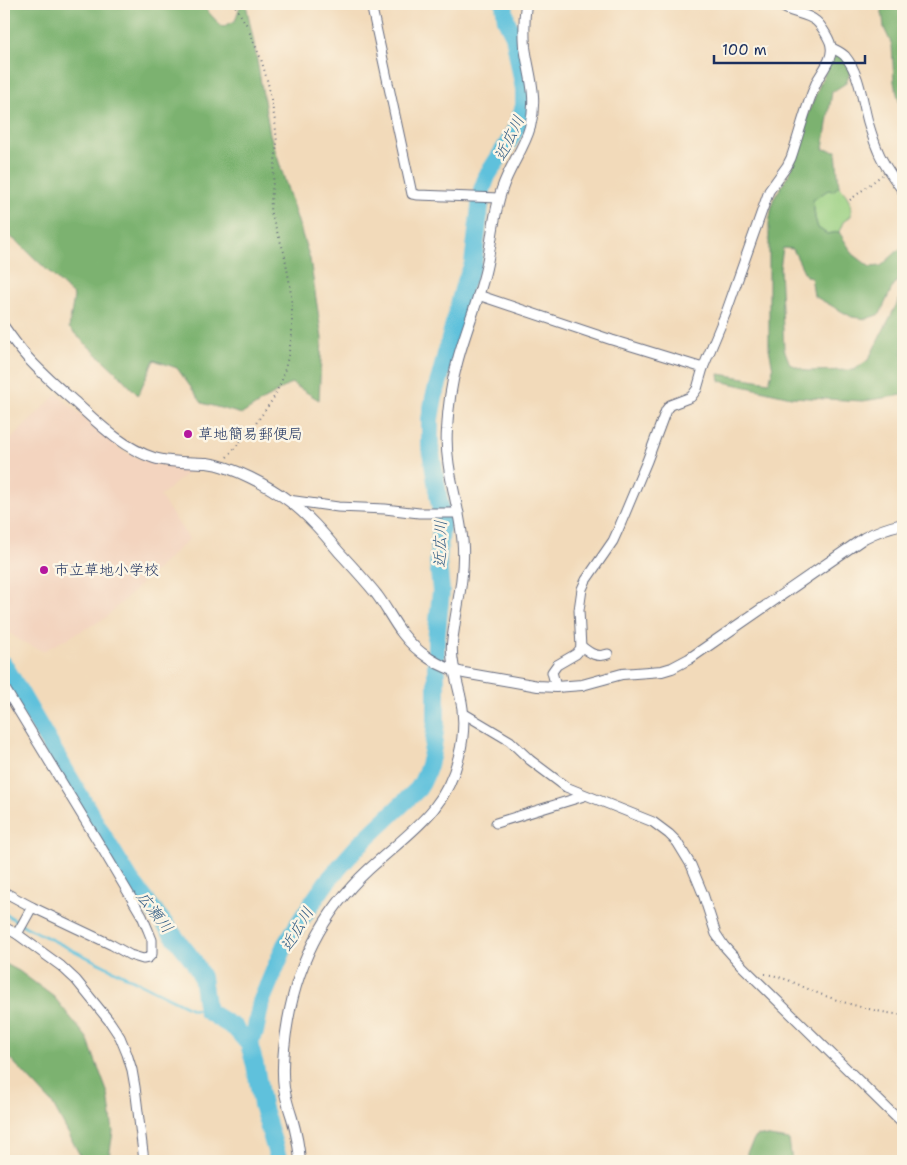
<svg xmlns="http://www.w3.org/2000/svg" width="907" height="1165" font-family="'Shantell Sans','Klee One',sans-serif">
	<style>
		.built { fill: #f3d4bf }
		.green { fill: #9ad082; stroke: #5a8070 }
		.forest { fill: #7bb270; stroke: #4b7067 }
		.lines { fill: none; stroke-linecap: round; stroke-linejoin: round }
		.stream { stroke: #5ec1dc; stroke-width: 3 }
		.river { stroke: #5ec1dc; stroke-width: 18 }
		.minor-casing { stroke: #666b7e; stroke-width: 11 }
		.tertiary-casing { stroke: #666b7e; stroke-width: 12 }
		.path { stroke: #666b7e; stroke-width: 2; stroke-dasharray: 1 4; stroke-linecap: butt }
		.minor { stroke: #fff; stroke-width: 9 }
		.tertiary { stroke: #fff; stroke-width: 10 }
		.poi-dot { fill: #b5179e; stroke: #fcf5e5; stroke-width: 2 }
		.labels { text-anchor: middle; dominant-baseline: central; stroke-width: 5; stroke-linejoin: round; paint-order: stroke }
		.poi-label { font-size: 15px; fill: #1b2f5e; stroke: #fcf5e5; text-anchor: start }
		.water-label { font-size: 16px; font-style: italic; fill: #2f5b84; stroke: #fcf5e5 }
	</style>
	<rect width="100%" height="100%" fill="#fcf5e5"/>
	<filter id="ink" filterUnits="userSpaceOnUse"><feTurbulence type="fractalNoise" baseFrequency=".02" numOctaves="2"/><feDisplacementMap in="SourceGraphic" scale="10" xChannelSelector="R" yChannelSelector="G"/><feConvolveMatrix kernelMatrix="1 2 1 2 8 2 1 2 1" color-interpolation-filters="sRGB"/></filter>
	<filter id="wash" filterUnits="userSpaceOnUse"><feTurbulence type="fractalNoise" baseFrequency=".0096" numOctaves="4" result="noise"/><feDisplacementMap in="SourceGraphic" scale="20" xChannelSelector="R" yChannelSelector="G"/><feGaussianBlur stdDeviation="1.12" result="paint"/><feColorMatrix in="noise" values="0 0 0 0 0 0 0 0 0 0 0 0 0 0 0 0 0 1.4 0 .05"/><feComposite in="paint" operator="in"/></filter>
	<g filter="url(#wash)">
		<rect width="100%" height="100%" fill="#f2daba"/>
		<polygon class="built" points="57,394 121,450 140,459 156,464 193,468 160,496 189,539 104,619 43,651 21,641 4,629 4,446"/>
		<path class="green" d="M 839,186 C 848,197 852,201 851,216 L 843,222 L 839,232 L 827,234 L 818,228 L 815,218 L 813,200 L 828,190 L 833,191 Z"/>
		<g class="forest">
			<polygon points="4,4 201,4 222,27 235,21 240,6 240,4 246,4 253,38 270,134 310,259 322,338 319,400 291,383 242,414 202,403 177,368 154,360 138,395 117,373 69,328 74,296 20,244 4,232"/>
			<polygon points="877,4 903,4 903,117 894,82 892,45 884,28 883,18 881,7"/>
			<polygon points="836,53 852,61 850,73 846,83 832,92 823,149 836,151 839,186 833,191 828,190 813,200 815,218 818,228 827,234 839,232 853,254 870,267 881,266 903,246 903,272 892,288 880,314 866,319 852,317 814,296 811,277 806,276 793,249 783,248 780,268 784,349 790,364 807,371 854,370 868,360 903,292 903,395 863,401 791,397 720,381 719,374 769,382 773,369 769,348 769,223 773,200 790,172 804,124 822,79"/>
			<polygon points="4,963 19,971 54,997 87,1038 108,1094 113,1132 109,1157 83,1161 52,1103 7,1055 4,1053"/>
			<polygon points="757,1135 789,1140 792,1161 747,1161 747,1152"/>
		</g>
		<g class="lines">
			<polyline class="stream" points="4,913 26,927 192,1009 207,1011"/>
			<g class="river">
				<polyline points="4,665 102,834 130,880 193,960 202,977 207,1011 235,1028 249,1044 255,1065 262,1105 279,1161"/>
				<path d="M 249,1044 L 255,1032 L 261,1002 L 285,945 L 306,912 L 326,883 L 343,863 L 359,845 L 418,789 C 431,770 434,744 436,721 L 436,641 L 441,591 L 438,562 L 442,518 L 430,446 L 430,419 L 434,397 L 440,377 L 463,289 L 473,264 L 482,190 L 487,176 L 508,143 L 518,125 L 524,106 L 524,89 L 514,36 L 506,20 L 504,4"/>
			</g>
		</g>
	</g>
	<g filter="url(#ink)">
		<g class="lines">
			<defs>
				<g id="minor">
					<polyline points="371,4 412,194 418,195 499,198"/>
					<path d="M 832,48 C 836,50 841,52 845,56 C 860,74 862,100 868,122 C 871,132 874,142 878,151 C 884,166 894,179 903,191"/>
					<polyline points="478,295 612,340 703,368"/>
					<polyline points="288,500 338,507 385,509 419,513 459,513"/>
					<path d="M 581,646 C 590,653 596,658 608,654"/>
					<polyline points="4,687 103,850 142,916 148,930 152,940 152,954 148,958 143,959 130,955 112,945 32,907 4,892"/>
					<path d="M 556,687 L 552,672 L 557,665 L 576,654 L 581,648 L 579,610 L 582,589 L 586,580 L 613,541 L 618,530 L 647,461 L 666,410 L 670,405 L 691,397 L 697,389 L 703,368 L 727,310 L 769,191 L 787,166 L 791,158 C 800,132 806,104 818,79 C 823,70 833,58 831,47 C 831,41 821,25 816,21 C 806,12 789,14 779,4"/>
					<polyline points="463,713 510,741 530,760 566,787 653,822 669,834 677,842 691,865 703,894 716,934 724,946 741,965 903,1124"/>
					<polyline points="496,823 584,796"/>
					<polyline points="4,927 17,934 61,966 76,980 110,1022 120,1037 127,1054 132,1070 135,1087 144,1161"/>
					<polyline points="17,934 32,907"/>
				</g>
				<g id="tertiary">
					<path d="M 4,327 C 11,337 19,348 27,357 C 42,374 60,389 77,404 C 100,425 123,448 154,458 C 170,463 190,462 207,463 C 232,466 269,486 289,501 C 308,515 324,534 339,552 C 352,566 365,580 377,595 C 386,607 393,621 402,633 C 417,653 440,668 464,673 L 538,686 L 556,687 L 582,685 L 622,674 L 662,671 L 672,668 L 689,659 L 864,538 C 877,531 889,527 903,524"/>
					<path d="M 300,1161 C 299,1147 296,1132 292,1118 C 289,1109 286,1099 284,1088 C 281,1066 284,1043 288,1020 C 299,957 328,904 377,862 C 415,828 446,809 459,756 C 464,736 465,715 460,695 C 457,681 452,666 452,652 C 451,642 454,631 455,621 C 459,597 464,572 463,547 C 461,508 444,470 447,430 C 448,408 451,385 457,363 C 465,331 479,300 486,268 C 492,242 493,215 502,189 C 509,167 524,149 530,127 C 538,96 529,76 525,47 C 524,33 524,18 526,4"/>
				</g>
			</defs>
			<use href="#minor" class="minor-casing"/>
			<use href="#tertiary" class="tertiary-casing"/>
			<g class="path">
				<polyline points="818,11 825,4"/>
				<polyline points="850,200 882,175"/>
				<polyline points="227,457 254,426 273,399 282,380 288,357 292,335 292,308 290,285 284,252 270,211 277,143 275,121 268,83 261,59 246,24 234,4"/>
				<path d="M 765,974 C 784,976 802,987 820,994 C 847,1004 875,1012 903,1015"/>
			</g>
			<use href="#minor" class="minor"/>
			<use href="#tertiary" class="tertiary"/>
		</g>
	</g>
	<g class="poi-dot">
		<circle cx="188" cy="434" r="5"/>
		<circle cx="44" cy="570" r="5"/>
	</g>
	<g class="labels">
		<g class="poi-label">
			<text x="198" y="434">草地簡易郵便局</text>
			<text x="54" y="570">市立草地小学校</text>
		</g>
		<g class="water-label">
			<text transform="translate(509 138) rotate(-64)">近広川</text>
			<text transform="translate(440 544) rotate(-89)">近広川</text>
			<text transform="translate(155 912) rotate(52)">広瀬川</text>
			<text transform="translate(297 929) rotate(-59)">近広川</text>
		</g>
	</g>
	<rect width="907" height="1165" fill="none" stroke="#fcf5e5" stroke-width="20"/>
	<path d="M714 55v8h151v-8" fill="none" stroke="#1b2f5e" stroke-width="2.5"/>
	<text x="722" y="55" font-size="15" fill="#1b2f5e" stroke="#fcf5e5" stroke-width="4" paint-order="stroke">100 m</text>
</svg>
